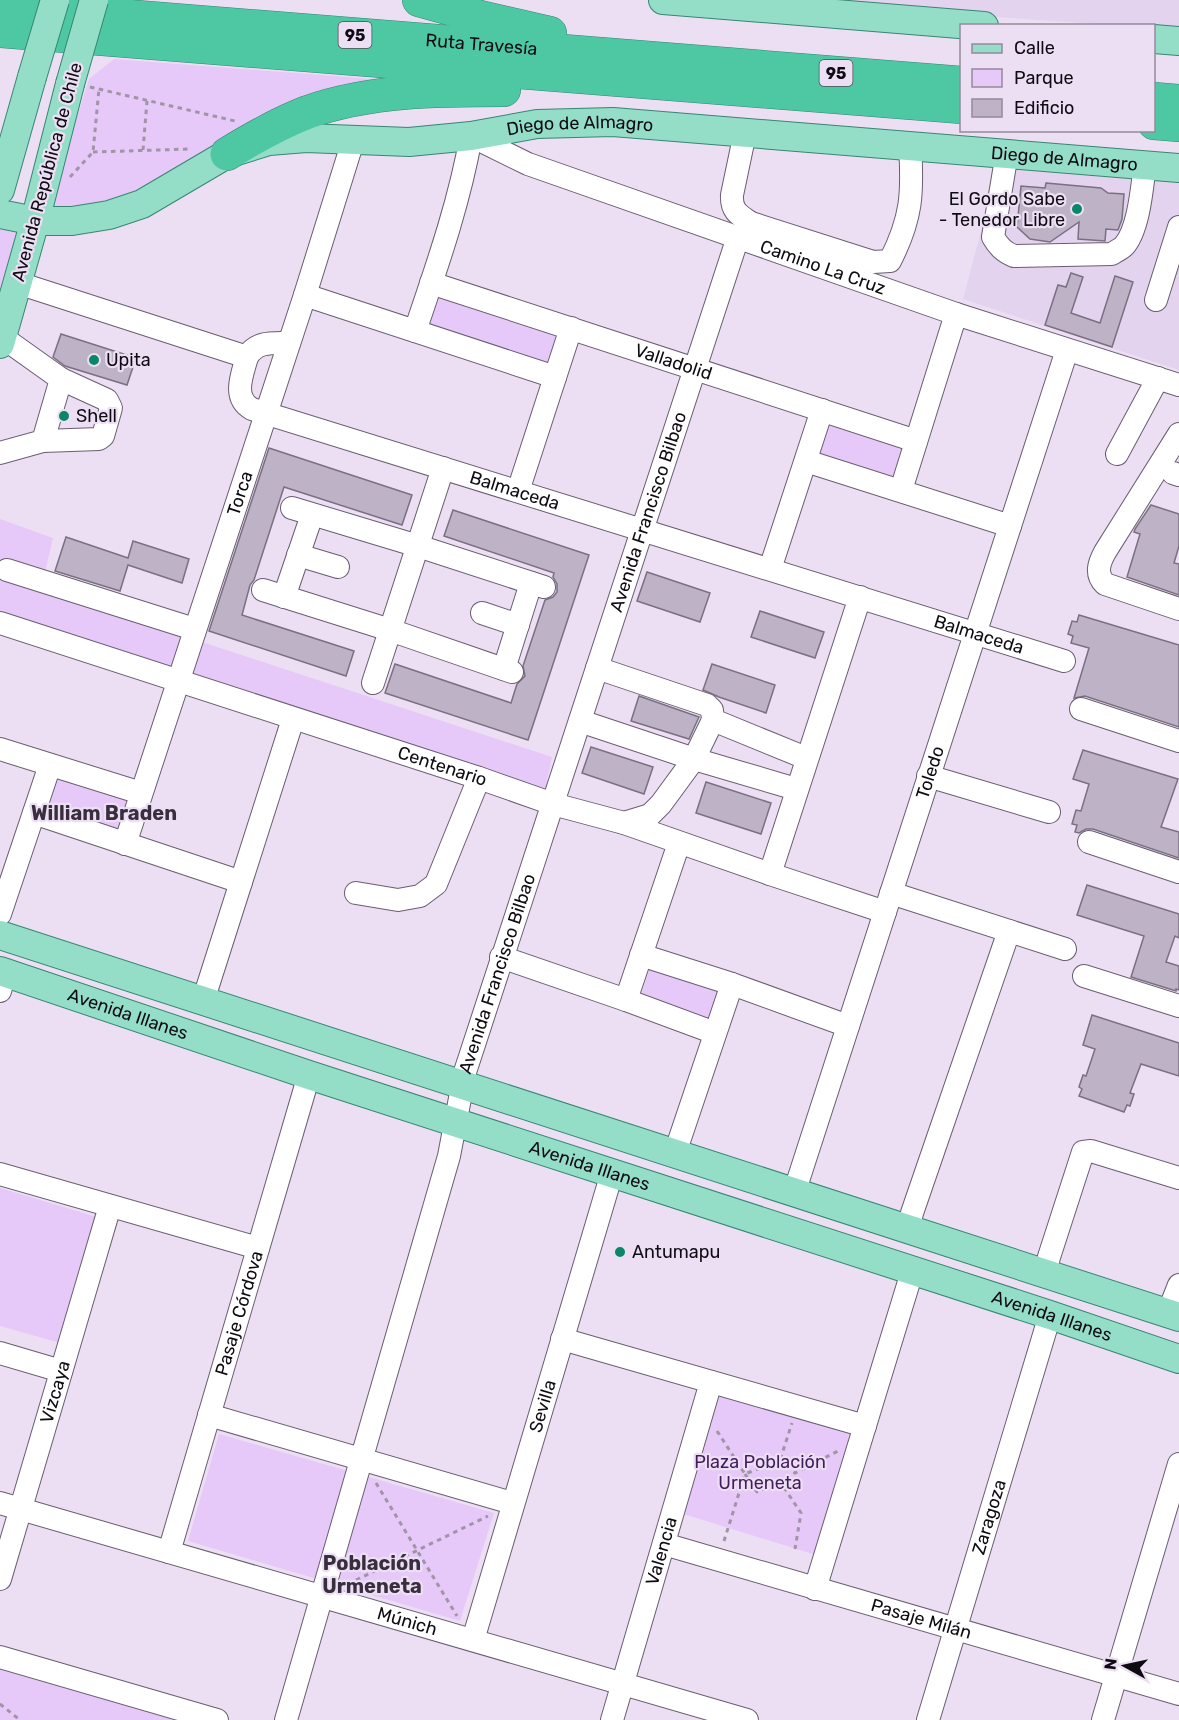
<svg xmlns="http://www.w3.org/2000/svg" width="1179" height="1720" font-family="Rubik,sans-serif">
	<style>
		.built { fill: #e3d3ee }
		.green { fill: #e6c9f8 }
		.building { fill: #beb2c6; stroke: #7b6f82; stroke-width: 1.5 }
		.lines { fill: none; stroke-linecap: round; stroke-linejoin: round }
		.minor-casing { stroke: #695e70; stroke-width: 24 }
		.major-casing { stroke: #378670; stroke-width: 30 }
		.highway-casing { stroke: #378670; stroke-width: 34 }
		.path { stroke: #9f95a5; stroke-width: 3; stroke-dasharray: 4.5 4.5; stroke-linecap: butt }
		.minor { stroke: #fff; stroke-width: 22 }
		.major { stroke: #94dec8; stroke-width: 28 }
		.highway { stroke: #4dc8a3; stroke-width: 33 }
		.major-bridge-casing { stroke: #378670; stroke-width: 30; stroke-linecap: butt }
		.major-bridge { stroke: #94dec8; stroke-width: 28 }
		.poi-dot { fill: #0a8769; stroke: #ecdff4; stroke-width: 2 }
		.labels { text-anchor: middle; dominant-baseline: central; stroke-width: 4.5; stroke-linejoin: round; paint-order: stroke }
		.shield { fill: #ecdff4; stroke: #514b56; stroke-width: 1.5 }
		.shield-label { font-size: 16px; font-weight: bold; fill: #0f0b12 }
		.street-label { font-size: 18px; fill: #0f0b12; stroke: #ecdff4 }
		.poi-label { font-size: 18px; fill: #0f0b12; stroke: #ecdff4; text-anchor: start }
		.park-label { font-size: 18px; fill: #451c5b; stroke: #ecdff4 }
		.neighbourhood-label { font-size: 20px; font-weight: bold; fill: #382e3e; stroke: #ecdff4 }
	</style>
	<rect width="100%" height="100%" fill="#ecdff4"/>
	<g class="built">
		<polygon points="744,0 1179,0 1179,31 1154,26 1113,25"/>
		<polygon points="1000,160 1179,174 1179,370 963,299"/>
	</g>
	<g class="green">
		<polygon points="114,59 413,82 128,199 46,215 89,79"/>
		<polygon points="0,224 27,228 0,321"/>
		<polygon points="436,290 558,329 544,372 422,329"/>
		<polygon points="828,415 908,441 893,486 814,458"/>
		<polygon points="0,519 53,538 41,589 552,757 544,795 0,617"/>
		<polygon points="51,770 133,796 121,835 39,809"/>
		<polygon points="652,962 736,989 721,1033 637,1006"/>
		<polygon points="0,1188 97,1217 60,1343 0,1326"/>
		<polygon points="713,1393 852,1435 816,1555 677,1512"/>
		<polygon points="219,1434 494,1513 460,1621 188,1541"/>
		<polygon points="0,1665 189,1720 0,1720"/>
	</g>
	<g class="building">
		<polygon points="1046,183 1101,188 1108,193 1124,194 1122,219 1118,230 1106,229 1105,241 1078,239 1079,222 1050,242 1030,239 1017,227 1021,186 1045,188"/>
		<polygon points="1071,273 1083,277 1071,313 1100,323 1115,276 1133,282 1112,347 1045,325 1058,285 1066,287"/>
		<polygon points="61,334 136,358 127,385 65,366 53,357"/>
		<polygon points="269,448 412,495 402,525 284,487 254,580 250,585 242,615 354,651 346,676 209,631"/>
		<polygon points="1151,505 1179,514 1179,546 1174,563 1179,564 1179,595 1127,577 1140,534 1134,532 1135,529"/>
		<polygon points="453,510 589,555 528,740 385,693 395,664 511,703 517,684 525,676 523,666 545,600 553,597 557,592 557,584 553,577 554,573 444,536"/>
		<polygon points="66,537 128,558 133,541 189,559 182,583 128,565 120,591 55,571"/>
		<polygon points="647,572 710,593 700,622 637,601"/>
		<polygon points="760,611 824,632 815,658 751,637"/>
		<polygon points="1079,615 1179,645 1179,727 1085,696 1074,698 1089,648 1071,643 1073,636 1068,634 1072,621 1077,622"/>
		<polygon points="712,664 775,685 766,713 719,697 703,690"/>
		<polygon points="639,696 699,717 689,739 631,721"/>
		<polygon points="591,747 653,767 644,794 582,773"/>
		<polygon points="1083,750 1178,779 1161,827 1179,832 1179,858 1093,829 1086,829 1079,833 1075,832 1077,825 1072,824 1076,810 1081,811 1089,784 1073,779"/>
		<polygon points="706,782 771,803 761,834 696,813"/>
		<polygon points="1087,885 1179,914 1179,938 1175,936 1166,962 1179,966 1179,990 1176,989 1176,991 1131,977 1144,936 1077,915"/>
		<polygon points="1092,1015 1179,1043 1179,1076 1141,1064 1130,1093 1134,1094 1130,1106 1127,1105 1124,1112 1079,1096 1082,1089 1079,1087 1083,1075 1086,1076 1095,1049 1083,1045"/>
	</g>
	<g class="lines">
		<defs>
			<g id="minor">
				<path d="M 745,133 L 732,195 C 731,211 739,215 751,223 L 873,262 L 890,261 C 912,218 913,193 910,146"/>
				<path d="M 1007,153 L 993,237 C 999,247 1004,252 1014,256 L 1112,254 C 1116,251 1121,249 1124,246 C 1139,229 1142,187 1145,165"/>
				<path id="s1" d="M 18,283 L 247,357 C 242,375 232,398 252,409 L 1064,661"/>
				<path id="s2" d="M 431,283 L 916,441"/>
				<polyline points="305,295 555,377"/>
				<polyline points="1156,300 1179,227"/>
				<path id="s3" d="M 415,331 C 436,269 460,201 471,136 L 528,164 L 956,314 L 1179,385"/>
				<path d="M 247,357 C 256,341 272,343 289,343"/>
				<path d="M 1179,434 L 1105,552 C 1099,563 1095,574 1105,584 L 1179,609"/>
				<polyline points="43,441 99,439 103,436 111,408 107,400 61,379"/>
				<polyline points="0,453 43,441 61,379 2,337"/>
				<polyline points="1117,454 1158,378"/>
				<polyline points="806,461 1010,526"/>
				<polyline points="1173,473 1179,475"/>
				<polyline points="901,490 956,314"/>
				<polyline points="518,491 571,328"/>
				<polyline points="292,508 418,546 544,587"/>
				<polyline points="298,555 338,567"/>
				<polyline points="770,569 822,410"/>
				<polyline points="7,570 194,629"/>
				<polyline points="263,590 390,630 512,672"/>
				<polyline points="284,597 312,515"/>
				<polyline points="482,613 518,625"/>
				<path id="s4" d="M 0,623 L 479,778 L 553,804 L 624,823 L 770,874 L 885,912"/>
				<polyline points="597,668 707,705 712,710 713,720 806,758"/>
				<polyline points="504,669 531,583"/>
				<polyline points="373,683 443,468"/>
				<polyline points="1081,709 1179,741"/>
				<polyline points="580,721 694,759 796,789"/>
				<polyline points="0,749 141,793"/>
				<polyline points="928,776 1049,812"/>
				<polyline points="34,813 241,882"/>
				<polyline points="624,823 650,815 661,804 694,759 713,720"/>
				<polyline points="1089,842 1179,872"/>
				<path id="s5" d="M 125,844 L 305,295 L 353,141"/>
				<polyline points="770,874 860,597"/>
				<polyline points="356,893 398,900 420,896 436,884 479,778"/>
				<polyline points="891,893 1065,949"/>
				<polyline points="0,914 50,765"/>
				<polyline points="641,955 732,984 848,1026"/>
				<polyline points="501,957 626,1000 715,1033"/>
				<polyline points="1084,976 1179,1006"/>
				<polyline points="0,991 5,973"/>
				<polyline points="626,1000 679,843"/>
				<polyline points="203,1001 293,719"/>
				<polyline points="675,1153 732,984"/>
				<polyline points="0,1174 258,1248"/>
				<path id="s6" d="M 794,1193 L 1067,350"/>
				<polyline points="908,1230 912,1213 1009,931"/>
				<polyline points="1045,1274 1049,1257 1083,1152 1091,1151 1179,1178"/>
				<polyline points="1168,1313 1179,1285"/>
				<polyline points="562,1339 865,1426"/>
				<polyline points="0,1353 61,1371"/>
				<polyline points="209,1415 512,1503"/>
				<path id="s7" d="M 0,1503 L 747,1720"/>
				<path id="s8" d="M 664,1544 L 1179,1694"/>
				<path id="s9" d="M 169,1552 L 309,1075"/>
				<path id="s10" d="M 0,1579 L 110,1206"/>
				<polyline points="815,1589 912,1272"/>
				<path id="s11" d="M 473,1640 L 612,1173"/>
				<polyline points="0,1657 217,1720"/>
				<path id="s12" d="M 286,1720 L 449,1156 L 465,1072 L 738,237"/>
				<path id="s13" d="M 612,1720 L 711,1382"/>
				<path id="s14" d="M 928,1720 L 1050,1315"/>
				<polyline points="1103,1720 1179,1464"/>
			</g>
			<g id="major">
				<polyline points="663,0 984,26"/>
				<polyline points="1154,39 1179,41"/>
				<polyline points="0,190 32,77"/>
				<path id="s15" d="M 0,214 L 35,221 L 72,221 L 109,215 L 142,204 L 227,154 L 269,141 L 306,138 L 409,142 L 471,136 L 537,124 L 613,122 L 1179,168"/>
				<polyline points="0,344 35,221 70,84"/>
				<polyline points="0,935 1179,1317"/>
				<path id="s16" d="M 0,971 L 309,1075 L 1050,1315 L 1179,1359"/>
			</g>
			<g id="highway">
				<polyline points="419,0 480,17 550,33"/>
				<path id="s17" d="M 0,6 L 962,83"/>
				<polyline points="0,31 962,107"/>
				<polyline points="1154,99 1179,101"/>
				<polyline points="1154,123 1179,125"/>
				<path d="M 227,154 C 253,138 279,123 308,112 C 371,90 438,90 504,90"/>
			</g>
		</defs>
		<use href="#minor" class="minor-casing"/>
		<use href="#major" class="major-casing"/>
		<use href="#highway" class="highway-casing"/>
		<g class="path">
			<polyline points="90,87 235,121"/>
			<polyline points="143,150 147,101"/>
			<polyline points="93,152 190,149"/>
			<polyline points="70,177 93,152 99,89"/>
			<polyline points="717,1431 745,1474 780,1460 792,1423"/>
			<polyline points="780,1460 795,1473 838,1451"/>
			<polyline points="745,1474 757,1492 795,1473"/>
			<polyline points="779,1480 801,1513 795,1549"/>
			<polyline points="376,1483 457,1616"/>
			<polyline points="724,1541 745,1474"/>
			<polyline points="348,1584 488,1516"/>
			<polyline points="0,1704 20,1720"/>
		</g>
		<use href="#minor" class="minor"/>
		<use href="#major" class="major"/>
		<use href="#highway" class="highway"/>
		<defs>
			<g id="major-bridge">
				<polyline points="32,77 55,0"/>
				<polyline points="70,84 94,0"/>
			</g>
		</defs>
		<use href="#major-bridge" class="major-bridge-casing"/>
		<use href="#major-bridge" class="major-bridge"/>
	</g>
	<g class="poi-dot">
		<circle cx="1077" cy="209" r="6"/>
		<circle cx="94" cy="360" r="6"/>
		<circle cx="64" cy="416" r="6"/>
		<circle cx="620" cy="1252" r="6"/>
	</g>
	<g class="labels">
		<g class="shield">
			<rect x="338.5" y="22" width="33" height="26" rx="4.5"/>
			<rect x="819.5" y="60" width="33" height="26" rx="4.5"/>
		</g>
		<g class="shield-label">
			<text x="355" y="35">95</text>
			<text x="836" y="73">95</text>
		</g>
		<g class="street-label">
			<text stroke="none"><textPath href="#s17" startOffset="483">Ruta Travesía</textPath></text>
			<text stroke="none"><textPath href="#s15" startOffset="600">Diego de Almagro</textPath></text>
			<text stroke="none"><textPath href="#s15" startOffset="1086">Diego de Almagro</textPath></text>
			<text transform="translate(47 172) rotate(-75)">Avenida República de Chile</text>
			<text stroke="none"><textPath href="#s3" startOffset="579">Camino La Cruz</textPath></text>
			<text stroke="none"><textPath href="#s2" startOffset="255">Valladolid</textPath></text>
			<text stroke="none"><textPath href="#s1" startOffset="573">Balmaceda</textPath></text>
			<text stroke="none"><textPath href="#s5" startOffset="369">Torca</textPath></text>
			<text stroke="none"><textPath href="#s12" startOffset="1262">Avenida Francisco Bilbao</textPath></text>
			<text stroke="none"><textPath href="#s1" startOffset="1059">Balmaceda</textPath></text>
			<text stroke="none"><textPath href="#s4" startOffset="465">Centenario</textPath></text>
			<text stroke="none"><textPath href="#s6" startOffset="442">Toledo</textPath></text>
			<text stroke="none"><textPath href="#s12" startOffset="776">Avenida Francisco Bilbao</textPath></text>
			<text stroke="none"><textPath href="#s16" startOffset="135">Avenida Illanes</textPath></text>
			<text stroke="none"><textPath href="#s16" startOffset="621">Avenida Illanes</textPath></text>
			<text stroke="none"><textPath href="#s9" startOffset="249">Pasaje Córdova</textPath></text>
			<text stroke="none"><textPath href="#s16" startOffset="1107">Avenida Illanes</textPath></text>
			<text stroke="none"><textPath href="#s10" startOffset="195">Vizcaya</textPath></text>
			<text stroke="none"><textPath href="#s11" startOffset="244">Sevilla</textPath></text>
			<text stroke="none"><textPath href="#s14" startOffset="212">Zaragoza</textPath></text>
			<text stroke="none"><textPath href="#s13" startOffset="176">Valencia</textPath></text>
			<text stroke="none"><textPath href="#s8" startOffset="268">Pasaje Milán</textPath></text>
			<text stroke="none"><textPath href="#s7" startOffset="424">Múnich</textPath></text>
		</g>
		<g class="poi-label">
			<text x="1065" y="199" text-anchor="end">El Gordo Sabe<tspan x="1065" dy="21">- Tenedor Libre</tspan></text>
			<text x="106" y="360">Upita</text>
			<text x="76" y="416">Shell</text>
			<text x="632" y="1252">Antumapu</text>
		</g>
		<g class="park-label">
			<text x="760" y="1462">Plaza Población<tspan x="760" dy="21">Urmeneta</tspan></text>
		</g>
		<g class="neighbourhood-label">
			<text x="104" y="813">William Braden</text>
			<text x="372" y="1563">Población<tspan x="372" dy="23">Urmeneta</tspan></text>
		</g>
	</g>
	<rect x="960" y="24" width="195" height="108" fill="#ecdff4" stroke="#948a9a" stroke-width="1.5"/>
	<rect x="972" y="44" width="30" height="9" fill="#94dec8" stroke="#948a9a" stroke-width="1.5"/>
	<text x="1014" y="54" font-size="18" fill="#0f0b12">Calle</text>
	<rect x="972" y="69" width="30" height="18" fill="#e6c9f8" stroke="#948a9a" stroke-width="1.5"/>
	<text x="1014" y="84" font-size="18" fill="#0f0b12">Parque</text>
	<rect x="972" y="99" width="30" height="18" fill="#beb2c6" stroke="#948a9a" stroke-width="1.5"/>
	<text x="1014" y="114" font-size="18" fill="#0f0b12">Edificio</text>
	<g transform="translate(1125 1666) rotate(278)" stroke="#ecdff4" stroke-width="4.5" paint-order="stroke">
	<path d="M0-4.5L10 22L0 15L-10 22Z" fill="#0f0b12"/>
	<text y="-9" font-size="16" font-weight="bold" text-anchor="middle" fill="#0f0b12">N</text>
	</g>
</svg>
